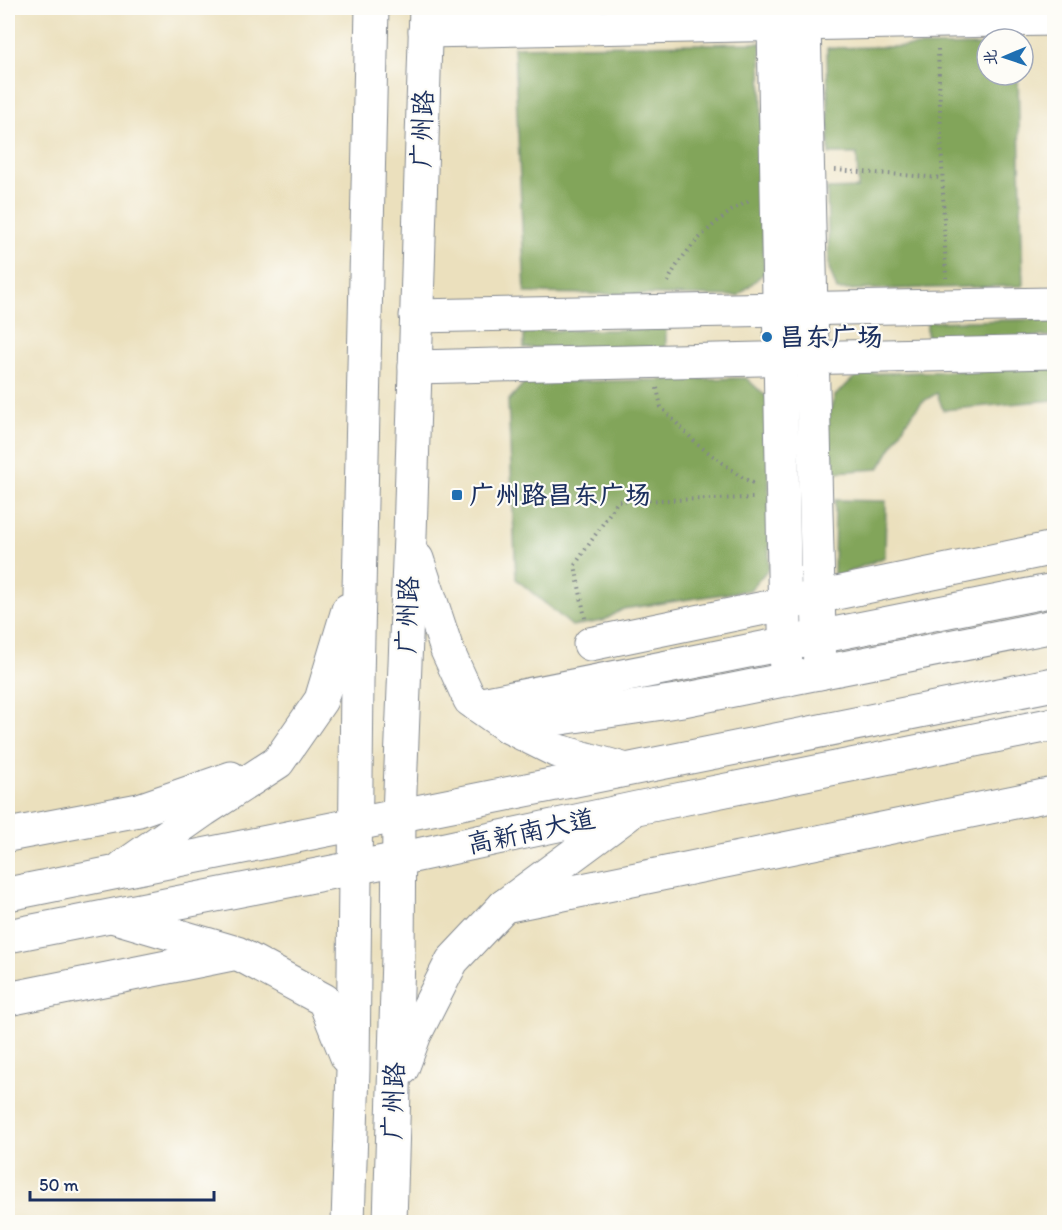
<svg xmlns="http://www.w3.org/2000/svg" width="1062" height="1230" font-family="Itim,'LXGW WenKai TC',sans-serif">
	<style>
		.forest { fill: #82a55a; stroke: #4e6a5c; stroke-width: 1.5 }
		.lines { fill: none; stroke-linecap: round; stroke-linejoin: round }
		.minor-casing { stroke: #83888e; stroke-width: 35 }
		.major-casing { stroke: #83888e; stroke-width: 35 }
		.path { stroke: #83888e; stroke-width: 4; stroke-dasharray: 1.5 4.5; stroke-linecap: butt }
		.minor { stroke: #fff; stroke-width: 33 }
		.major { stroke: #fff; stroke-width: 33 }
		.poi-dot { fill: #1f6fb2; stroke: #fdfcf7; stroke-width: 2 }
		.labels { text-anchor: middle; dominant-baseline: central; stroke-width: 4.5; stroke-linejoin: round; paint-order: stroke }
		.street-label { font-size: 26px; fill: #1b2f5e; stroke: #fdfcf7 }
		.poi-label { font-size: 26px; font-weight: bold; fill: #1b2f5e; stroke: #fdfcf7; text-anchor: start }
	</style>
	<rect width="100%" height="100%" fill="#fdfcf7"/>
	<filter id="ink" filterUnits="userSpaceOnUse"><feTurbulence type="fractalNoise" baseFrequency=".0167" numOctaves="2"/><feDisplacementMap in="SourceGraphic" scale="12" xChannelSelector="R" yChannelSelector="G"/><feConvolveMatrix kernelMatrix="1 2 1 2 8 2 1 2 1" color-interpolation-filters="sRGB"/></filter>
	<filter id="wash" filterUnits="userSpaceOnUse"><feTurbulence type="fractalNoise" baseFrequency=".008" numOctaves="4" result="noise"/><feDisplacementMap in="SourceGraphic" scale="24" xChannelSelector="R" yChannelSelector="G"/><feGaussianBlur stdDeviation="1.35" result="paint"/><feColorMatrix in="noise" values="0 0 0 0 0 0 0 0 0 0 0 0 0 0 0 0 0 1.4 0 .05"/><feComposite in="paint" operator="in"/></filter>
	<g filter="url(#wash)">
		<rect width="100%" height="100%" fill="#ebe0bd"/>
		<g class="forest">
			<polygon points="761,43 764,273 738,296 525,293 514,47"/>
			<polygon points="987,45 987,75 1018,75 1023,286 837,290 829,268 827,189 858,188 857,154 829,154 827,48"/>
			<polygon points="1054,319 1054,336 927,340 927,322"/>
			<polygon points="666,329 666,347 524,348 524,331"/>
			<polygon points="1054,368 1054,400 943,410 937,393 922,402 907,421 879,469 835,472 826,465 825,425 835,396 858,374"/>
			<polygon points="746,378 769,399 769,568 750,590 623,609 603,621 572,626 516,579 508,401 524,383"/>
			<polygon points="835,500 886,501 885,557 834,578"/>
		</g>
	</g>
	<g filter="url(#ink)">
		<g class="lines">
			<defs>
				<g id="minor">
					<polyline points="804,24 820,673"/>
					<polyline points="774,25 786,680"/>
					<polyline points="425,31 1054,19"/>
					<polyline points="416,316 1054,304"/>
					<polyline points="415,367 1054,352"/>
					<polyline points="590,644 1054,548"/>
					<polyline points="477,705 1054,590"/>
				</g>
				<g id="major">
					<polyline points="417,559 447,650 470,700 507,726 555,750 623,769"/>
					<polyline points="507,726 683,700 1054,626"/>
					<polyline points="8,835 139,810 231,778"/>
					<polyline points="123,867 204,810 278,762 321,700 348,610"/>
					<polyline points="8,894 1054,684"/>
					<polyline points="504,906 1054,794"/>
					<polyline points="115,917 237,953 324,1000 347,1057"/>
					<polyline points="8,936 399,859 637,808 1054,724"/>
					<polyline points="8,999 232,954"/>
					<polyline points="402,1069 415,1034 452,961 504,906 627,815"/>
					<polyline points="348,1222 353,1070 357,681 372,8"/>
					<polyline points="390,1222 398,957 399,816 410,536 426,8"/>
				</g>
			</defs>
			<use href="#minor" class="minor-casing"/>
			<use href="#major" class="major-casing"/>
			<g class="path">
				<polyline points="938,49 946,278"/>
				<polyline points="835,170 942,178"/>
				<path d="M 668,282 C 678,257 707,228 730,212 C 736,207 744,204 751,200"/>
				<polyline points="657,388 661,407 697,444 743,478 755,484"/>
				<polyline points="585,618 575,565 618,501 755,498"/>
			</g>
			<use href="#minor" class="minor"/>
			<use href="#major" class="major"/>
		</g>
	</g>
	<g class="poi-dot">
		<circle cx="767" cy="337" r="6"/>
		<rect x="451" y="489" width="12" height="12" rx="3"/>
	</g>
	<g class="labels">
		<g class="street-label">
			<text transform="translate(422 129) rotate(-88)">广州路</text>
			<text transform="translate(407 615) rotate(-88)">广州路</text>
			<text transform="translate(531 831) rotate(-12)">高新南大道</text>
			<text transform="translate(393 1101) rotate(-88)">广州路</text>
		</g>
		<g class="poi-label">
			<text x="779" y="337">昌东广场</text>
			<text x="469" y="495">广州路昌东广场</text>
		</g>
	</g>
	<rect width="1062" height="1230" fill="none" stroke="#fdfcf7" stroke-width="30"/>
	<g transform="translate(1005 57) rotate(268)"><circle r="28" fill="#fdfcf7" stroke="#a3aaba" stroke-width="1.5"/>
	<path d="M0-4.5L10 22L0 15L-10 22Z" fill="#1f6fb2"/>
	<text y="-9" font-size="16" font-weight="bold" text-anchor="middle" fill="#1b2f5e">北</text>
	</g>
	<path d="M30 1191v9h184v-9" fill="none" stroke="#1b2f5e" stroke-width="3"/>
	<text x="39" y="1191" font-size="18" fill="#1b2f5e" stroke="#fdfcf7" stroke-width="4.5" paint-order="stroke">50 m</text>
</svg>
